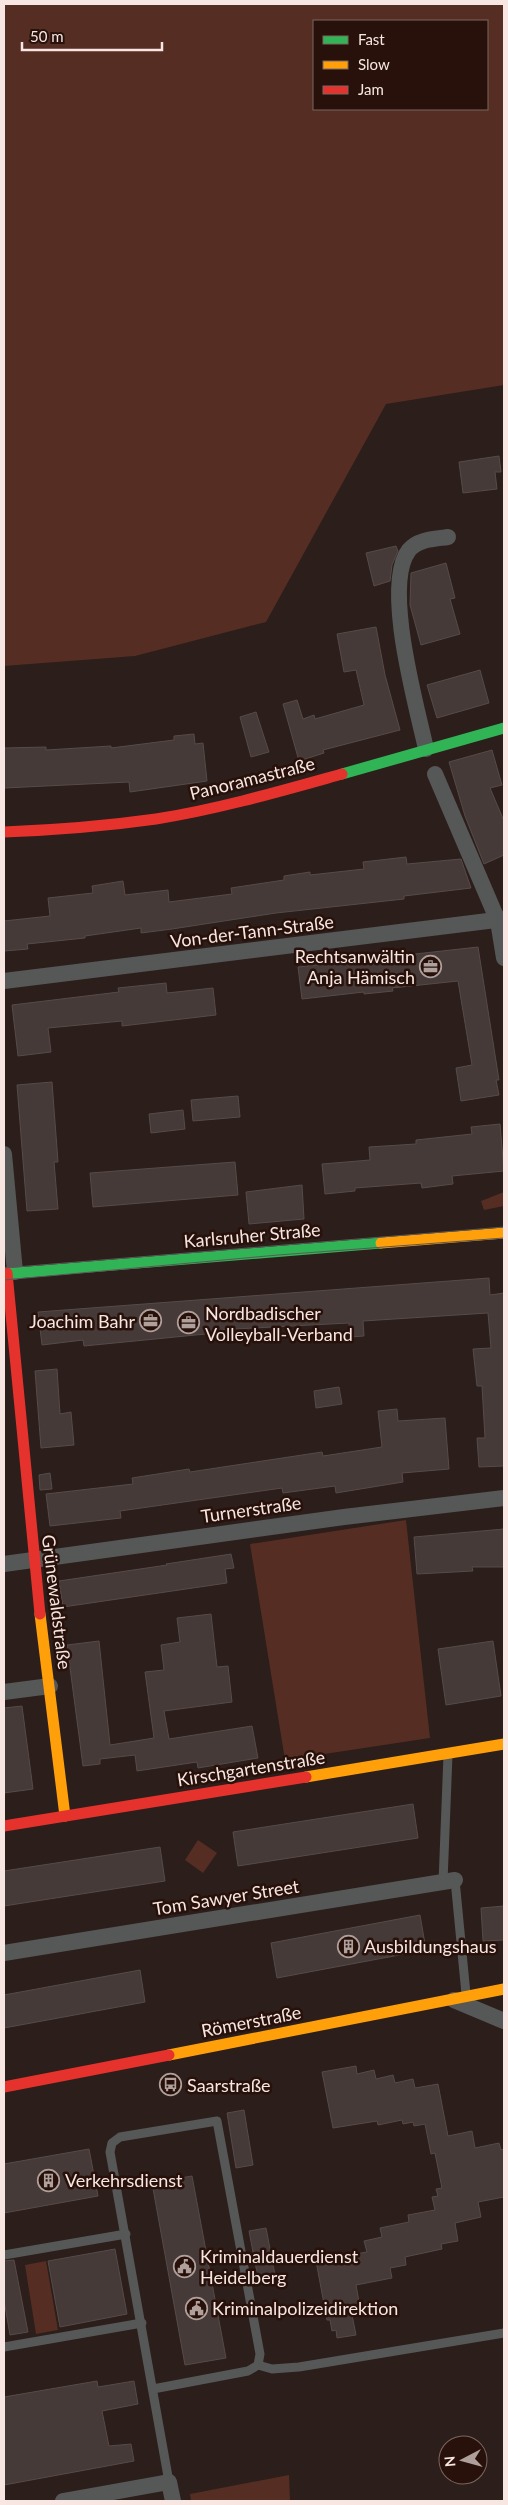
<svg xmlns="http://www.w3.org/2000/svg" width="508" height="2505" font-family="Lato,sans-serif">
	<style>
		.green { fill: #552d23; fill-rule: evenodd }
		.building { fill: #453a38; stroke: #564b48 }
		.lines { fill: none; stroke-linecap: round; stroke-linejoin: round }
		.lane { stroke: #565757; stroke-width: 9 }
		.street { stroke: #565757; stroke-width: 16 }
		.fast { stroke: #30b455; stroke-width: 11 }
		.slow { stroke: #ff9f0a; stroke-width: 11 }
		.jam { stroke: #e5322d; stroke-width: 11 }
		.tram { stroke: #5b5957; stroke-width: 1 }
		.labels { text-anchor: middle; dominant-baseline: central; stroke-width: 5; stroke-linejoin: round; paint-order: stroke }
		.street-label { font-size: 18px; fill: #f7e6e1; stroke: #28110b }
		.poi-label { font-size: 18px; fill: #f7e6e1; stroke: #28110b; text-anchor: start }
	</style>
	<rect width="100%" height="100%" fill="#2b1e1b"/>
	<g class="green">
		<path d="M 4,4 L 504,4 L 504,385 L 386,404 L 266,622 L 135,656 L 4,666 ZM 314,21 L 487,21 L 487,109 L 314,109 Z"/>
		<polygon points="504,1192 504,1206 484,1210 481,1201"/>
		<polygon points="406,1520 430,1738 285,1760 250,1544"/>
		<polygon points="198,1840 217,1853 203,1873 185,1860"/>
		<polygon points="46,2261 58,2330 36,2334 25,2265"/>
		<polygon points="289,2475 290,2501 191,2501 190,2494"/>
	</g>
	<g class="building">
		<polygon points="499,456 501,472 495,472 497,489 463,493 459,462"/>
		<polygon points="396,546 398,551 392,565 390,581 374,586 366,553"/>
		<polygon points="446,563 455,598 450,599 460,634 421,645 410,605 411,573"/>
		<polygon points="376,627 385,675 400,730 323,750 324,753 299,761 283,704 297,700 303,719 314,715 315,719 364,705 356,670 344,672 337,634"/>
		<polygon points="480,670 489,703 437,718 427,685"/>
		<polygon points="256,712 269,752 251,757 240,717"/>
		<polygon points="194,734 195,744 203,743 207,781 130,792 129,782 4,788 4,748 46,747 46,750 111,746 111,748 174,740 174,736"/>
		<polygon points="492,750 502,785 490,788 504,821 504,855 484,864 465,816 449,762"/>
		<polygon points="406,857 407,864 461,859 471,888 404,896 404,899 276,913 172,929 141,933 141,928 85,936 85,938 27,944 28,949 4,951 4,921 50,916 48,898 93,893 92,886 123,881 125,895 168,890 169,902 232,894 231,888 284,880 284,876 310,872 310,875 364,869 363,862"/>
		<polygon points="478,947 499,1080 496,1080 499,1095 461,1101 456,1068 472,1065 458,981 392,988 393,991 364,994 364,992 302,999 298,967"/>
		<polygon points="166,983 167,993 213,988 216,1015 122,1026 122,1021 48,1028 51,1052 18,1056 12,1005 119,992 118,988"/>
		<polygon points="52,1082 58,1162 54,1162 58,1209 27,1211 17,1085"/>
		<polygon points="238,1096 240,1117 193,1121 191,1100"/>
		<polygon points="183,1110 185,1129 151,1133 149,1114"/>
		<polygon points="500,1124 504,1171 452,1176 453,1184 422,1188 421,1183 355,1188 355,1191 325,1194 322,1164 370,1160 369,1147 416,1144 416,1140 472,1134 471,1127"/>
		<polygon points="235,1162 238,1195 93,1207 90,1173"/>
		<polygon points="302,1185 304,1219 249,1224 246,1192"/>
		<polygon points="489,1278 490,1295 504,1293 504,1466 479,1467 477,1438 485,1438 482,1386 477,1386 473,1349 491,1348 488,1313 363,1321 364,1336 350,1337 349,1323 216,1330 216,1333 84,1346 83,1340 42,1345 38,1312"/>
		<polygon points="57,1369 60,1414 71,1412 74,1445 41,1448 35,1371"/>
		<polygon points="339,1387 342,1404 316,1408 314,1391"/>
		<polygon points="397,1409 398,1421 445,1418 449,1469 402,1473 403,1482 336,1493 335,1486 283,1493 282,1488 120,1511 121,1518 50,1526 46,1494 133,1484 132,1478 189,1469 190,1472 322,1452 323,1456 382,1447 378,1411"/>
		<polygon points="50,1473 52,1489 40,1490 39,1475"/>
		<polygon points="504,1529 504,1567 472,1567 473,1571 417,1574 414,1537"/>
		<polygon points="231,1554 234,1568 225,1569 227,1583 63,1607 59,1581 167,1565 166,1564"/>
		<polygon points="211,1614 217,1667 228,1666 232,1702 164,1711 169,1739 252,1726 258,1758 198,1768 197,1762 137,1771 135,1755 100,1759 100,1764 83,1766 67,1645 99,1641 110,1745 154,1738 145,1672 164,1670 161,1645 180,1642 177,1618"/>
		<polygon points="493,1641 501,1696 446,1705 438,1649"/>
		<polygon points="22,1706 33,1789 4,1793 4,1708"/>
		<polygon points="413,1804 418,1838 238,1866 233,1832"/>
		<polygon points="160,1847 165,1881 4,1906 4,1871"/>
		<polygon points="504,1906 504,1940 483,1941 481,1908"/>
		<polygon points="420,1915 426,1950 277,1978 271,1943"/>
		<polygon points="140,1970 145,2002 4,2028 4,1995"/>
		<polygon points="356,2066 357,2074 374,2070 376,2079 393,2075 395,2083 413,2079 415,2088 438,2084 448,2136 472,2131 475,2148 499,2143 501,2150 504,2149 504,2197 478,2202 481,2217 455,2223 458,2241 441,2244 442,2249 405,2257 406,2265 390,2268 392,2278 356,2285 361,2313 352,2315 356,2335 337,2338 336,2330 332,2331 330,2320 327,2320 316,2261 367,2252 364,2241 382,2237 380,2228 409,2222 408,2215 435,2210 432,2197 438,2196 436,2189 442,2188 435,2153 431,2154 425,2124 414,2126 413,2122 403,2124 402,2120 378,2125 377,2121 333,2128 322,2072"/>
		<polygon points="244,2110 253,2165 236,2168 227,2113"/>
		<polygon points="89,2149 98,2196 4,2213 4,2164"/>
		<polygon points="192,2176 226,2358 185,2365 152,2183"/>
		<polygon points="266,2228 276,2280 259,2283 249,2231"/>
		<polygon points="115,2249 127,2314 60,2327 48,2261"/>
		<polygon points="14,2260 28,2332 10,2335 4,2300 4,2261"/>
		<polygon points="97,2381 98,2387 134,2381 138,2404 102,2411 109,2446 131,2444 134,2461 4,2485 4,2397"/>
	</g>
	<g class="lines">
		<g class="lane">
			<polyline points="455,1880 466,1994"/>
			<polyline points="443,1882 448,1755"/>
			<polyline points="4,2255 126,2234"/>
			<polyline points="4,2347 142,2323"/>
			<polyline points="258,2365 272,2369 299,2367 504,2333"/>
			<polyline points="153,2389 248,2371 258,2365 260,2354 217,2121 120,2137 112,2143 110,2152 169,2482"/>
		</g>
		<g class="street">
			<path d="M 426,749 C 417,707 382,585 409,550 C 418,539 435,539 448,537"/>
			<polyline points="435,774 498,921 504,958"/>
			<polyline points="4,981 504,919"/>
			<polyline points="4,1154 15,1272"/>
			<polyline points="4,1564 344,1517 504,1498"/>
			<polyline points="4,1692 50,1686"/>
			<polyline points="4,1953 455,1880"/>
			<polyline points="454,2000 504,2021"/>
			<polyline points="63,2501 169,2482 173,2501"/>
		</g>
		<g class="fast">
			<polyline points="342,774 504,728"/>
			<polyline points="4,1274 381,1243"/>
		</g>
		<g class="slow">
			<polyline points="381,1243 504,1233"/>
			<polyline points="40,1614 65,1816"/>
			<polyline points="306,1777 504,1744"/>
			<polyline points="169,2055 504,1989"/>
		</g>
		<g class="jam">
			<path d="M 4,832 C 55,830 106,826 156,819 C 219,809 281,791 342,774"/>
			<polyline points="7,1273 40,1614"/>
			<polyline points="4,1826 306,1777"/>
			<polyline points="4,2087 169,2055"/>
		</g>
		<g class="tram">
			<polyline points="4,1268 504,1227"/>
			<polyline points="4,1280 278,1255 504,1238"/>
		</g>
	</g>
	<defs>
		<symbol id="office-ring" viewBox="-11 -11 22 22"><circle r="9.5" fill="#28110b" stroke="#b0a09c" stroke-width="1.5"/><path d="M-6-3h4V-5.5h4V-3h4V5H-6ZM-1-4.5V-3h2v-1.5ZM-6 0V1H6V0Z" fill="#b0a09c"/></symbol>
		<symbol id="building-ring" viewBox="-11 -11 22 22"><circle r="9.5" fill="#28110b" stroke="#b0a09c" stroke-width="1.5"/><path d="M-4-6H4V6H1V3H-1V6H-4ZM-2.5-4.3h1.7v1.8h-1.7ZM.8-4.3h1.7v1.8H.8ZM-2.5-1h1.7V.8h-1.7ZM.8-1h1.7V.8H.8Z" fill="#b0a09c"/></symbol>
		<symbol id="bus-ring" viewBox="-11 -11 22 22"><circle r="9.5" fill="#28110b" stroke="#b0a09c" stroke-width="1.5"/><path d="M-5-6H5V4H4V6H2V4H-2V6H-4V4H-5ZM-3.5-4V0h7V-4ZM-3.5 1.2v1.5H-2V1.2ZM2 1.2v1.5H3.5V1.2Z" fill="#b0a09c"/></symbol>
		<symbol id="civic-ring" viewBox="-11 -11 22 22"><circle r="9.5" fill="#28110b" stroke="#b0a09c" stroke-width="1.5"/><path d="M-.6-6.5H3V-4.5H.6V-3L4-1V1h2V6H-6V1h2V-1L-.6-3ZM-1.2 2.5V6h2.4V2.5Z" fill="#b0a09c"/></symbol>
	</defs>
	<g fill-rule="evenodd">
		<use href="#office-ring" x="418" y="954" width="25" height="25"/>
		<use href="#office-ring" x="138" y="1308" width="25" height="25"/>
		<use href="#office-ring" x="176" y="1310" width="25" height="25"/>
		<use href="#building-ring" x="336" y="1934" width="25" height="25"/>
		<use href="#bus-ring" x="158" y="2072" width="25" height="25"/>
		<use href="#building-ring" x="36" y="2168" width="25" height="25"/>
		<use href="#civic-ring" x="172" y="2254" width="25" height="25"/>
		<use href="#civic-ring" x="184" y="2296" width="25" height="25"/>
	</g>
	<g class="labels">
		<g class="street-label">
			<text transform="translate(252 778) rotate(-14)">Panoramastraße</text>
			<text transform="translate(252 931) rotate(-7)">Von-der-Tann-Straße</text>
			<text transform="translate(252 1235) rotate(-5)">Karlsruher Straße</text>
			<text transform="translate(251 1509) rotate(-8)">Turnerstraße</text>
			<text transform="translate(57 1602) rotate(83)">Grünewaldstraße</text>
			<text transform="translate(251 1768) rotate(-9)">Kirschgartenstraße</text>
			<text transform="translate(226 1897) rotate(-9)">Tom Sawyer Street</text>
			<text transform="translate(251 2021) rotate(-11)">Römerstraße</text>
		</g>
		<g class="poi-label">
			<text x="415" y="956" text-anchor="end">Rechtsanwältin<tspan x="415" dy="21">Anja Hämisch</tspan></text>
			<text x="205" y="1313">Nordbadischer<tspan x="205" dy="21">Volleyball-Verband</tspan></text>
			<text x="135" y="1321" text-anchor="end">Joachim Bahr</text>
			<text x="364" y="1946">Ausbildungshaus</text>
			<text x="187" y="2085">Saarstraße</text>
			<text x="65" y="2180">Verkehrsdienst</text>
			<text x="200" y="2256">Kriminaldauerdienst<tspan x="200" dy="21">Heidelberg</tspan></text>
			<text x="212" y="2308">Kriminalpolizeidirektion</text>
		</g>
	</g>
	<rect width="508" height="2505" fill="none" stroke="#f7e6e1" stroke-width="10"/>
	<rect x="313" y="20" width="175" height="90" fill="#28110b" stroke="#7b6661"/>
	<rect x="323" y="36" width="25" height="8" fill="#30b455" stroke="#7b6661"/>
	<text x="358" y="45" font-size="15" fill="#f7e6e1">Fast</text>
	<rect x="323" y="61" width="25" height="8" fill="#ff9f0a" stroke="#7b6661"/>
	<text x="358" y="70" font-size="15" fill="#f7e6e1">Slow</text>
	<rect x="323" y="86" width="25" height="8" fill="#e5322d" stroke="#7b6661"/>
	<text x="358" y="95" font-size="15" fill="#f7e6e1">Jam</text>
	<g transform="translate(463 2460) rotate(264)"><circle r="24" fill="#28110b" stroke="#7b6661"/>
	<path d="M0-4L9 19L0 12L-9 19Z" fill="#b0a09c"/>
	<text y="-8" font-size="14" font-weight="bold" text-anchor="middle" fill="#f7e6e1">N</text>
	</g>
	<path d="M22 42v8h140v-8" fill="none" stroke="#f7e6e1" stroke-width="2.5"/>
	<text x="30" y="42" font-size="15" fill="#f7e6e1" stroke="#28110b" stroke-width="4" paint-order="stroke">50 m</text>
</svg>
